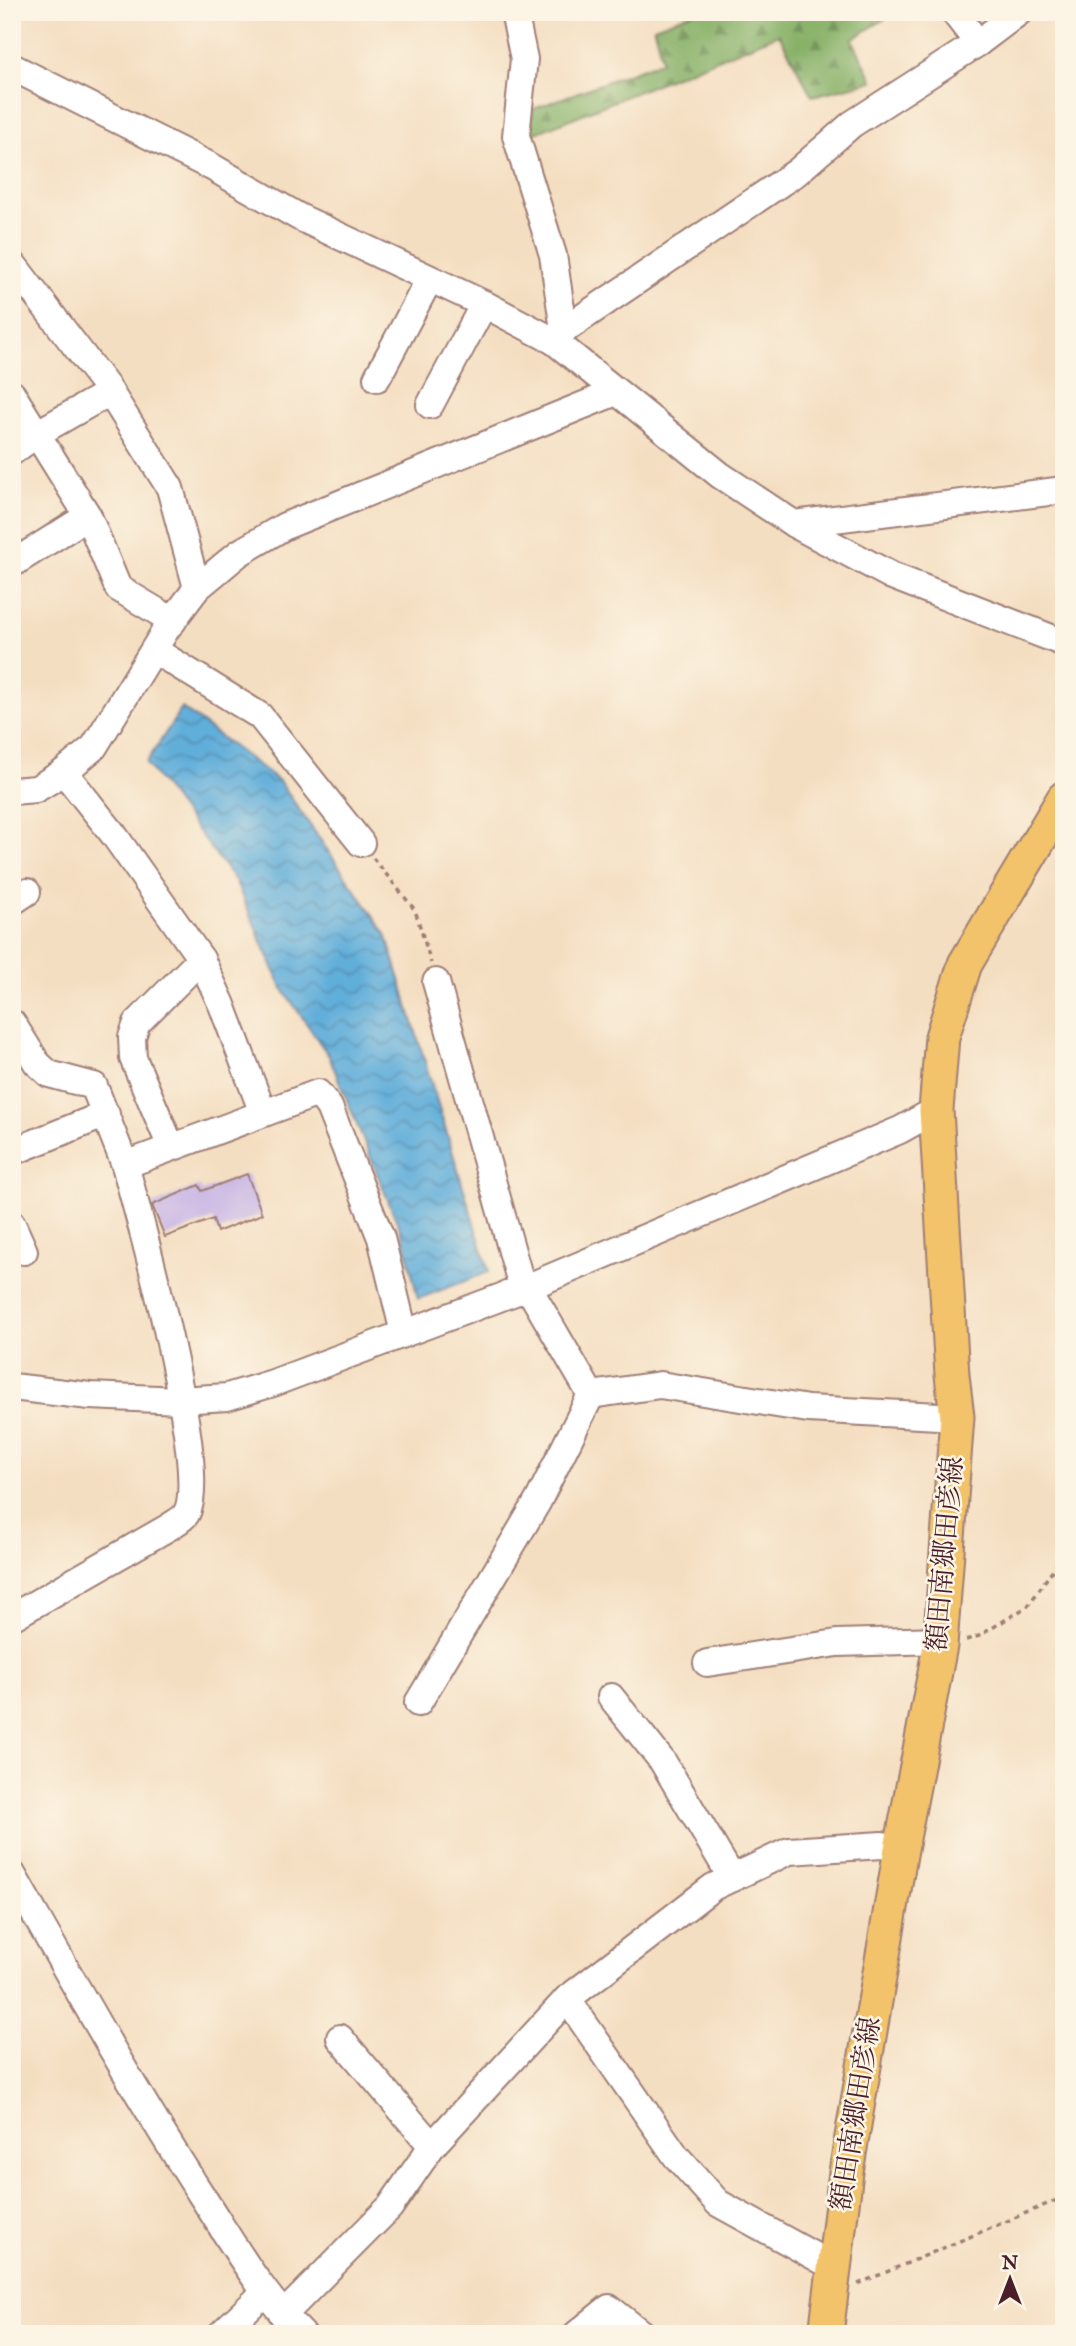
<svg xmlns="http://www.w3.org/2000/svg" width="1076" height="2346" font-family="'IM FELL English','Noto Serif JP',serif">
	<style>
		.forest { fill: url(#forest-firs); stroke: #68684a; stroke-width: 2 }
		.water { fill: url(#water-waves); stroke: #566682; stroke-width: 2 }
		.building { fill: #c9b6e5 }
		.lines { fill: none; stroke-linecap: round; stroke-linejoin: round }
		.minor-casing { stroke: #9f7e76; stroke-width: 30 }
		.major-casing { stroke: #9f7e76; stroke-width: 37 }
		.path { stroke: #9f7e76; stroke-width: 3.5; stroke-dasharray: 5 5; stroke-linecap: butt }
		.minor { stroke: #fff; stroke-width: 26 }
		.major { stroke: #f2c36a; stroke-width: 33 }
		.labels { text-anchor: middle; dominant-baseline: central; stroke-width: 5; stroke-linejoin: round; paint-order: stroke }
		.street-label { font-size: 28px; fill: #4a1f2b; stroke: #fcf5e5 }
	</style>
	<defs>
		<pattern id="forest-firs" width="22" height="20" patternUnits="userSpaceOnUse" patternTransform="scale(1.75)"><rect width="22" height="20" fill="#87b168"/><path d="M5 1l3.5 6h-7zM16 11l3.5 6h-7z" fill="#708f56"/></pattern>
		<pattern id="water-waves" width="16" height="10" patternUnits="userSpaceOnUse" patternTransform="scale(1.75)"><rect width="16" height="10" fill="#61aeda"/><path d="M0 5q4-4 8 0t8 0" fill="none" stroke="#528db1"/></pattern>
	</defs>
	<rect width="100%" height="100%" fill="#fcf5e5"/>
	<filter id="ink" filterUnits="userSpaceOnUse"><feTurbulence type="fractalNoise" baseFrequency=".0143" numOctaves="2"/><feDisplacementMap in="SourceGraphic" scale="14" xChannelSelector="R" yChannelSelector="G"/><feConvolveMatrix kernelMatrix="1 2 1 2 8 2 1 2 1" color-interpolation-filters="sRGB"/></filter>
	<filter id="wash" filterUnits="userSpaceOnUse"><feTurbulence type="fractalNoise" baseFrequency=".00686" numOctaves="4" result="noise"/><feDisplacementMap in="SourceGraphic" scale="28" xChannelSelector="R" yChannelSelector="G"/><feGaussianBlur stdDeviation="1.57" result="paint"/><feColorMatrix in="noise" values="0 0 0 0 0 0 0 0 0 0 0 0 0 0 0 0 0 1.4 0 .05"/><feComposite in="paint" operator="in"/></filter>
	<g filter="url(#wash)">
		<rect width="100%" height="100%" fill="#f4dec1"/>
		<polygon class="forest" points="695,12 828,12 832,16 840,12 888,12 890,16 852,39 873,81 812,96 779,34 531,135 533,109 662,61 654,27"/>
		<polygon class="water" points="182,708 279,781 386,934 489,1272 418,1299 404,1239 329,1056 282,988 235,880 146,763"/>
		<g id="blocks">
			<polygon class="building" points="247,1174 262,1214 217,1232 213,1219 165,1237 152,1205 199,1185 202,1191"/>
		</g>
	</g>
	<g filter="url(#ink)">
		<use href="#blocks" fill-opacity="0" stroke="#9f7e76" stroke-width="2"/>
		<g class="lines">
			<defs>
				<g id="minor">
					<polyline points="514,12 524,59 516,136 553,255 564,330"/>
					<polyline points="954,12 978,43"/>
					<polyline points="12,67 212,167 299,217 484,304 554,341 720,475 794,524 892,576 1064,643"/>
					<polyline points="12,263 106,386 170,488 197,588"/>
					<polyline points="554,341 564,330 797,172 852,124 978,43 1019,12"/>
					<polyline points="377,378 429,280"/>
					<polyline points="12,394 88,516 118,588 173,621"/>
					<polyline points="430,405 484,304"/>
					<polyline points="12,452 38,433 110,392"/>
					<polyline points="794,524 1064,490"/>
					<polyline points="12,564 88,516"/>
					<polyline points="154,650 260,716 361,843"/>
					<polyline points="64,772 114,835 201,959 222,1005 263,1113"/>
					<polyline points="12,791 36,789 64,772 94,747 167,628 197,588 239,553 285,526 616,392"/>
					<polyline points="12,902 27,892"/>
					<polyline points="12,1023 37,1063 49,1074 94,1086 125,1165 318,1093 329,1107 381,1238 404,1333"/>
					<polyline points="171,1147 133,1058 132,1037 137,1023 201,959"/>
					<polyline points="12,1152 106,1114"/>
					<polyline points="12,1224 24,1251"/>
					<polyline points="12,1387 90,1396 180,1400 227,1397 273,1383 528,1287 900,1130 936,1110"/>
					<polyline points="591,1395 660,1385 808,1409 957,1417"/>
					<path d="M 12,1617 L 169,1527 C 173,1524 183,1519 186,1514 C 211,1473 140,1220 125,1165"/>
					<polyline points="707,1663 837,1643 941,1640"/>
					<polyline points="611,1697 663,1762 732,1878"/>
					<polyline points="418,1703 538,1501 591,1395 528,1287 519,1276 436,982"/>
					<path d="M 12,1874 C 74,1983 134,2091 202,2196 C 233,2244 261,2294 302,2334"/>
					<polyline points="567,1999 676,2156 718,2203 834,2267"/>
					<polyline points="340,2038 432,2146"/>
					<polyline points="283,2315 390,2207 432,2146 567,1999 713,1887 789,1851 882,1845 901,1849"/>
					<polyline points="221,2334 264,2293"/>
					<polyline points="577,2334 609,2308 642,2334"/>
				</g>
				<polyline id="major" points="826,2334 846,2172 901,1849 940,1646 957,1417 952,1375 936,1110 942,1037 965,964 1064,798"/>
			</defs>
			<use href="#minor" class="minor-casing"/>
			<use href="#major" class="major-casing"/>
			<g class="path">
				<polyline points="373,858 415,910 431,963"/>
				<polyline points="966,1640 979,1636 1028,1606 1064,1553"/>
				<polyline points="858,2284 1064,2197"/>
			</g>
			<use href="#minor" class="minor"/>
			<use href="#major" class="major"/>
		</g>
	</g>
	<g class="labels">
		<g class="street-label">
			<text transform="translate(946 1554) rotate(-85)">額田南郷田彦線</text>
			<text transform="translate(857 2114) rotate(-81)">額田南郷田彦線</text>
		</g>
	</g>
	<rect width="1076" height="2346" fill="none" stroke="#fcf5e5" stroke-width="42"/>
	<g transform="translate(1010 2279)" stroke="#fcf5e5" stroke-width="5" paint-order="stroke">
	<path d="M0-5L12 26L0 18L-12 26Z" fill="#4a1f2b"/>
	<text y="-10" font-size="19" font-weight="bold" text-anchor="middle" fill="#4a1f2b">N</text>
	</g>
</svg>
